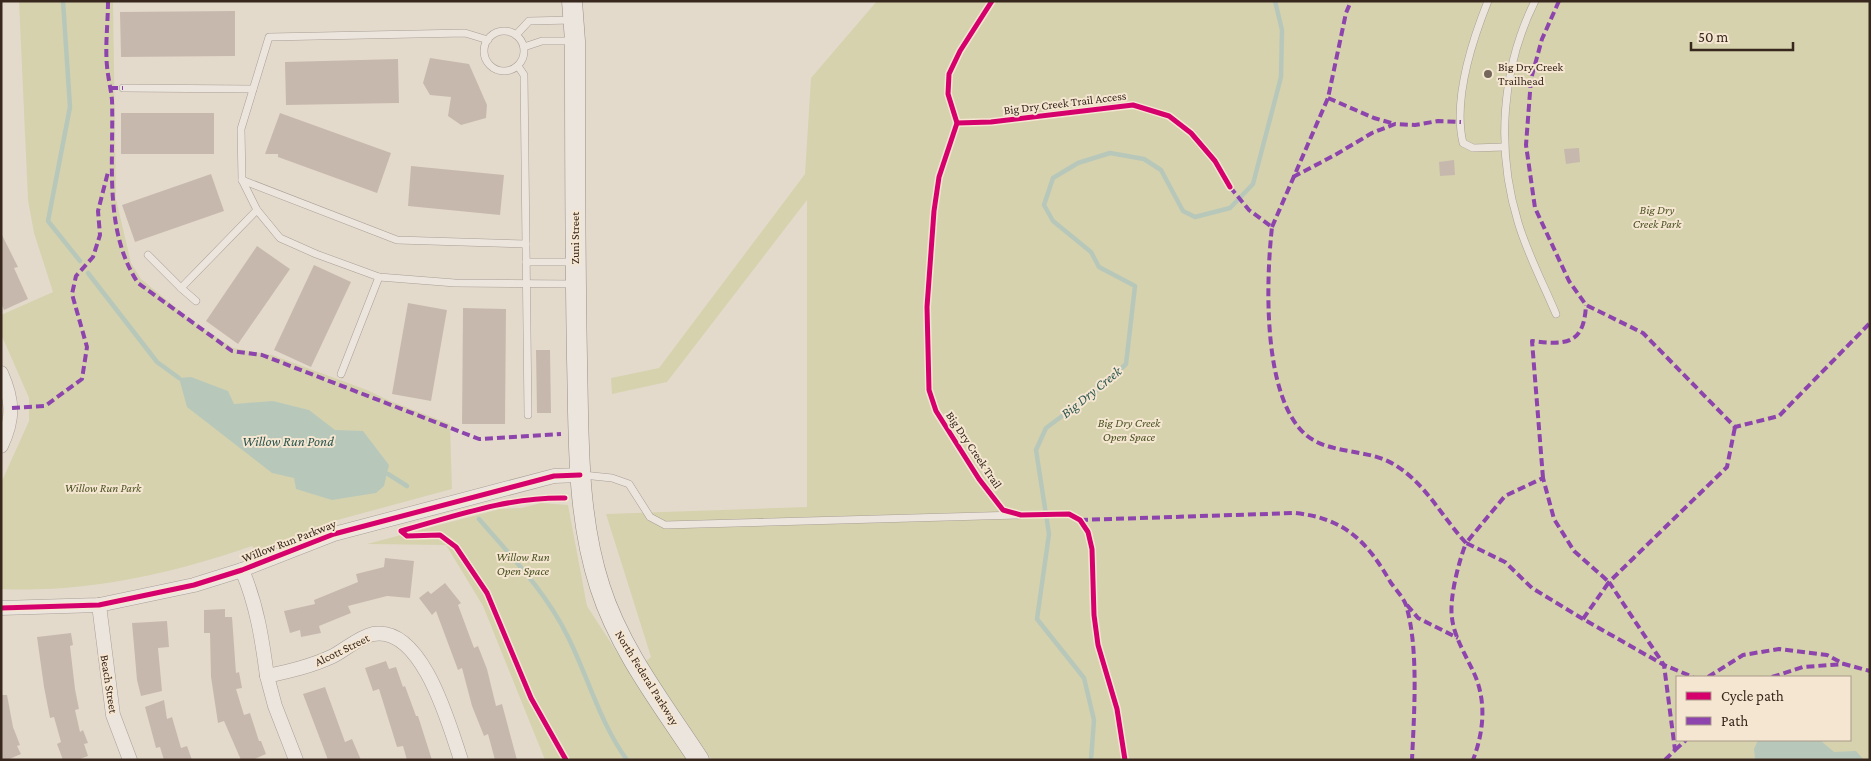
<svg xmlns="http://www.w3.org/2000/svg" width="1871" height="761" font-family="'Crimson Pro',serif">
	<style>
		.green { fill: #d6d2ae; fill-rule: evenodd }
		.water { fill: #b7c8bb }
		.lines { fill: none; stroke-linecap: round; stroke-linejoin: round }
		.stream { stroke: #b7c8bb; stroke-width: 4.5 }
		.building { fill: #c7b8ad }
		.lane-casing { stroke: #a99f95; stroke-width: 8 }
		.street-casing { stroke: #a99f95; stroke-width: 15 }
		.secondary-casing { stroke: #988f85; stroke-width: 21 }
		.lane { stroke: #ebe5dd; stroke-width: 7 }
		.street { stroke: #ebe5dd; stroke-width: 14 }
		.secondary { stroke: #ebe5dd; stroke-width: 20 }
		.quiet { stroke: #8e44ad; stroke-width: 4; stroke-dasharray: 8 4; stroke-linecap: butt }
		.cycleway-casing { stroke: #f5e6d1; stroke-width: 8 }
		.cycleway { stroke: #d6006c; stroke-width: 5 }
		.poi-dot { fill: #74665a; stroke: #f5e6d1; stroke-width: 2 }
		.labels { text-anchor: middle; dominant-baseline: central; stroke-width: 4; stroke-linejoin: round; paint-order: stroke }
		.poi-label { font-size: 12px; fill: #37271d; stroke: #f5e6d1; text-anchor: start }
		.street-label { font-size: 12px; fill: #37271d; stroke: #f5e6d1 }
		.park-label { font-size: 12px; font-style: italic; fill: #4c5324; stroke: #f5e6d1 }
		.water-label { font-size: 14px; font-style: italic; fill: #2c564f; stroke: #f5e6d1 }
	</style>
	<rect width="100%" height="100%" fill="#e4dacc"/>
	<g class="green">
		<path d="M 19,1 L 113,1 L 116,199 L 131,263 L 141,279 L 192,321 L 233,348 L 272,355 L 367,390 L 390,401 L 450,424 L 452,489 L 330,522 L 257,552 L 252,546 C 171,574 87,593 1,589 L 1,483 L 29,421 L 29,398 L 1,334 L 1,315 L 53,292 L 34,233 L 28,200 Z"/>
		<path d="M 877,1 L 1870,1 L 1870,760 L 712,760 L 645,662 L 651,657 L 606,514 L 807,507 L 807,200 L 667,382 L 612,394 L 611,378 L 659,368 L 805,174 L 811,78 ZM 1677,677 L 1850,677 L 1850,740 L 1677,740 Z"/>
		<polygon points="541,503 568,505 587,606 687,760 545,760 483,606 446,545 367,544 500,509 521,508"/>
	</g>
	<g class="water">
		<polygon points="191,377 228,391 234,404 273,401 309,410 335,430 363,431 389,465 384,486 376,493 332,500 296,489 294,478 272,473 187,407 179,378"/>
		<polygon points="1758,740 1820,740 1834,752 1856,751 1864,760 1755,760 1754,749"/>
	</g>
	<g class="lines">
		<g class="stream">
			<polyline points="63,1 70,107 48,221 80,261"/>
			<polyline points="88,273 157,362 179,378"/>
			<polyline points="388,474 407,486"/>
			<path d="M 479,519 C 510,555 546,592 568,637 C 588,677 600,723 627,760"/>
			<polyline points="1091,760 1094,720 1084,678 1037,619 1049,534 1036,450 1046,428 1104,385 1126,364 1135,286 1099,267 1091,252 1053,221 1044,205 1053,178 1078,163 1110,153 1144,159 1161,170 1183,211 1195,217 1230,208 1253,184 1281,77 1282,30 1275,1"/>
		</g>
	</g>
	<g class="building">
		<polygon points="235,11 235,56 121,57 120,12"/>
		<polygon points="430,58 469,64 487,105 486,118 461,125 448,116 451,97 430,95 423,83"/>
		<polygon points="398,59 399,103 286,105 285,62"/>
		<rect x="121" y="113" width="93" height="41"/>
		<polygon points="280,113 391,153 377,193 278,157 278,154 265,154"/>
		<polygon points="1579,148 1580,162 1566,164 1564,149"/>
		<polygon points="1454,160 1455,175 1440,176 1439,162"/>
		<polygon points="411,166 504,175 500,215 408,206"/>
		<polygon points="211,174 224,211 135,242 122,205"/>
		<polygon points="1,233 18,267 14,268 28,299 4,310 1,303"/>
		<polygon points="257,246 290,269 238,344 206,321"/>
		<polygon points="314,265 351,282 311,367 274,350"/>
		<polygon points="408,303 447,310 431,401 392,394"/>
		<polygon points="463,308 506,309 505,424 462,424"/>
		<polygon points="536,350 550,350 551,413 537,413"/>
		<polygon points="385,558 414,561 410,598 387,596 348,606 351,613 319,626 321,633 301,637 300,630 290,633 284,611 315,604 314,600 358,582 356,574 384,567"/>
		<polygon points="445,583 461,603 458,605 474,648 478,646 487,669 496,706 502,704 517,760 495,760 488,734 484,736 472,706 462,668 458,670 436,611 432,615 419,598 428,591 431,594"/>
		<polygon points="225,609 225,617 232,617 236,673 239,672 242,688 236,689 244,715 250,713 259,741 261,741 266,754 252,760 241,760 224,721 218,723 211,677 210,633 204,633 204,610"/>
		<polygon points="167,621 169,647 158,648 162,691 141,696 137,680 132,623"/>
		<polygon points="71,633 73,645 70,646 75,689 79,709 75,710 80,732 83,730 88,743 84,744 88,756 77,760 63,760 57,744 61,742 54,717 50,718 44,687 37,637"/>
		<polygon points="386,661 389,669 396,667 403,687 405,686 416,716 418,716 432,760 407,760 403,746 397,747 379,689 373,691 365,668"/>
		<polygon points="325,687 345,742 352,739 361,760 328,760 303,694"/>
		<polygon points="1,695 7,695 13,727 20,745 17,746 21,754 7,760 1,760"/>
		<polygon points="164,700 167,719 172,717 181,748 187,746 192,760 164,760 160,747 156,748 145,707"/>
	</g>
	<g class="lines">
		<defs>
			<g id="lane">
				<path d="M 1488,1 C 1472,41 1453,101 1463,143 L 1473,148 L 1504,147"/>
				<path d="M 1535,1 C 1501,69 1496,150 1518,222 C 1527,253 1543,283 1556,314"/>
				<circle cx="504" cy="51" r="20"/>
				<polyline points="516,35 529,21 572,20"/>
				<polyline points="488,40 465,33 269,37 241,129 242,180 257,210 280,238 316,254 379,277 455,283 575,284"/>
				<polyline points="524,47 542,41 573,41"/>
				<polyline points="518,66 524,75 528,415"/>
				<polyline points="123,88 253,89"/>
				<polyline points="242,180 397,240 526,244"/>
				<polyline points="148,255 181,288 257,210"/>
				<polyline points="526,262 575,262"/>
				<polyline points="181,288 196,301"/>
				<polyline points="341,374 379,277"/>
				<polyline points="583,475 612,478 629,484 650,517 665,525 1021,515"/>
			</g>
			<g id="street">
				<path d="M 1,373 C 13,400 14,419 1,446"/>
				<path d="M 242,570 C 257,605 262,639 267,676"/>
				<polyline points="99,605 113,715 130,760"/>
				<polyline points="1,608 99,605 194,585 242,570 334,534 554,476 580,475"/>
				<path d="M 296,760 L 275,706 L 267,676 C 290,671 312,666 333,656 C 345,650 359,637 373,634 C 422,625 449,724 461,760"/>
			</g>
			<path id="secondary" d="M 572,1 L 575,41 C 575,147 575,253 577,359 C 579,435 576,513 600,587 C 620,650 663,705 699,760"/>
		</defs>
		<use href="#lane" class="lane-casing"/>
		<use href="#street" class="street-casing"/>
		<use href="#secondary" class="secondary-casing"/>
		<use href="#lane" class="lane"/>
		<use href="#street" class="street"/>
		<use href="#secondary" class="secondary"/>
		<g class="quiet">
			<path d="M 108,1 C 108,23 105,45 107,66 C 108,78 111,89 112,100 C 114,160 103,230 138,283 L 232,351 L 262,355 L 479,439 L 561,434"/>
			<polyline points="1559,1 1542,39 1531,79 1526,145 1535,208 1569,281 1586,305 1643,333 1735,427 1779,416 1870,323"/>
			<polyline points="110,88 123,88"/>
			<polyline points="1328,98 1374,118 1395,124"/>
			<polyline points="1293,177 1335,155 1372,133 1395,124 1415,125 1438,121 1461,122"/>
			<path d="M 1230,187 L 1249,210 L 1272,227 C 1266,280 1262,397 1306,435 C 1330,455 1368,448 1395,465 C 1426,484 1442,517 1466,543 C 1459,561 1449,598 1452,618 C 1454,636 1465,654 1473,671 C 1487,700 1484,731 1473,760"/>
			<polyline points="1272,227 1328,98 1346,13 1351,1"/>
			<polyline points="12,408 45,406 82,379 87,347 72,294 76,276 93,257 100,235 98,211 108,172"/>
			<path d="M 1543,478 L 1532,341 C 1566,345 1584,345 1586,305"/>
			<path d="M 1080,520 L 1295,513 C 1344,518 1367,541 1391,583 C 1396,590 1403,597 1406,605 C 1419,648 1414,715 1412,760"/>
			<polyline points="1407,605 1418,618 1458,638"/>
			<polyline points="1583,619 1609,582 1574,551 1554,519 1543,478 1505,496 1466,543 1505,562 1532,588 1583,619 1664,665 1693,677"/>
			<polyline points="1708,677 1743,655 1779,649 1827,655 1844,664 1870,671"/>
			<polyline points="1772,677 1803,667 1844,664"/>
			<polyline points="1675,750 1686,740"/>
			<polyline points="1665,760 1675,750 1664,665 1609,582 1727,467 1735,427"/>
		</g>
		<defs>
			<g id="cycleway">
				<polyline points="992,1 960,51 949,74 948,94 957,123 939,177 934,211 927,307 929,390 936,411 979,479 1003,510 1021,515 1069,514 1080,520 1088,532 1092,549 1094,615 1098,645 1117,709 1125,760"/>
				<polyline points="957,123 991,122 1133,105 1169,116 1191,133 1215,161 1230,187"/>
				<path d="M 565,498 C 508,497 455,516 401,531 L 407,536 L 440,535 L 456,547 L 487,593 L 531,698 L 566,760"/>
				<polyline points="1,608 99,605 194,585 242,570 334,534 554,476 580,475"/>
			</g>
		</defs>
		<use href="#cycleway" class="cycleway-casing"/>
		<use href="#cycleway" class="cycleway"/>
	</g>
	<circle class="poi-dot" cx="1488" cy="74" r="5"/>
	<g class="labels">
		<g class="poi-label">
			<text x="1498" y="67">Big Dry Creek<tspan x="1498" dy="14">Trailhead</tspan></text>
		</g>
		<g class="street-label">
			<text transform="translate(1065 103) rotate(-7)">Big Dry Creek Trail Access</text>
			<text transform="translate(575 238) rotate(-90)">Zuni Street</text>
			<text transform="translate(974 450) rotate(56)">Big Dry Creek Trail</text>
			<text transform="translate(289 541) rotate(-21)">Willow Run Parkway</text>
			<text transform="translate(342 650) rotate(-26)">Alcott Street</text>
			<text transform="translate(647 678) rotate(58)">North Federal Parkway</text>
			<text transform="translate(109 684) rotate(81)">Beach Street</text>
		</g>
		<g class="park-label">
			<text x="1657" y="210">Big Dry<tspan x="1657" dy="14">Creek Park</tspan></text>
			<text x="1129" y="423">Big Dry Creek<tspan x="1129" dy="14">Open Space</tspan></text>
			<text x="103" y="488">Willow Run Park</text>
			<text x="523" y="557">Willow Run<tspan x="523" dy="14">Open Space</tspan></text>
		</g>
		<g class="water-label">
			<text transform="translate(1091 392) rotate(-39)">Big Dry Creek</text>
			<text x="288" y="441">Willow Run Pond</text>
		</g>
	</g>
	<rect width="1871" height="761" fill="none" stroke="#37271d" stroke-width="5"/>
	<rect x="1676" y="676" width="175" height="65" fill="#f5e6d1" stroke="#a99a89"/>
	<rect x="1686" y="692" width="25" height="8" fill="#d6006c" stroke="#a99a89"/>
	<text x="1721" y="701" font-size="15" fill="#37271d">Cycle path</text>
	<rect x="1686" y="717" width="25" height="8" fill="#8e44ad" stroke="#a99a89"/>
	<text x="1721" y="726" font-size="15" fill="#37271d">Path</text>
	<path d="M1691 42v8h102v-8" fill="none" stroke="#37271d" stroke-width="2.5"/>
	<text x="1698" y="42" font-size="15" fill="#37271d" stroke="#f5e6d1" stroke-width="4" paint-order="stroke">50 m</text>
</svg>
